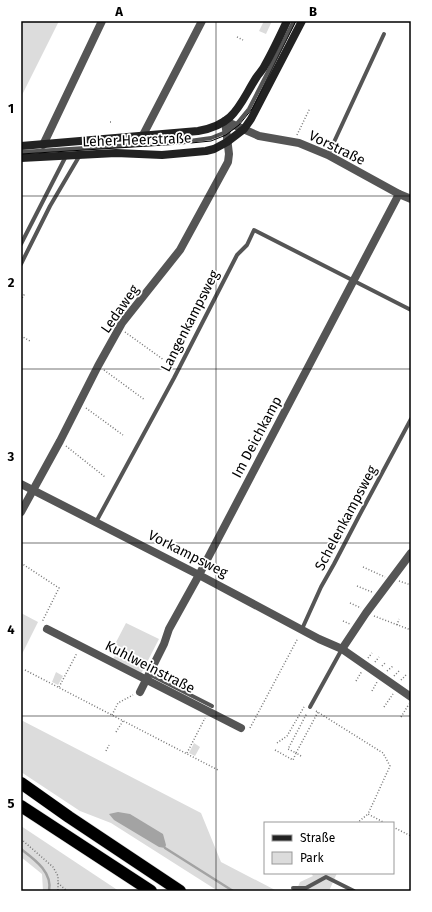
<svg xmlns="http://www.w3.org/2000/svg" width="432" height="912" font-family="'Fira Sans',sans-serif">
	<style>
		.green { fill: #dcdcdc }
		.water { fill: #a3a3a3 }
		.lines { fill: none; stroke-linecap: round; stroke-linejoin: round }
		.stream { stroke: #a3a3a3; stroke-width: 2.5 }
		.motorway-casing { stroke: #dbdbdb; stroke-width: 13 }
		.path { stroke: #777; stroke-width: 1.5; stroke-dasharray: 1 2; stroke-linecap: butt }
		.service { stroke: #555; stroke-width: 4 }
		.minor { stroke: #555; stroke-width: 8 }
		.secondary { stroke: #222; stroke-width: 8 }
		.motorway { stroke: #000; stroke-width: 12 }
		.tram { stroke: #000; stroke-width: 1 }
		.grid { fill: none; stroke: #000; stroke-width: 1; stroke-opacity: 0.55 }
		.labels { text-anchor: middle; dominant-baseline: central; stroke-width: 3.5; stroke-linejoin: round; paint-order: stroke }
		.street-label { font-size: 14px; fill: #000; stroke: #fff }
		.neatline { fill: none; stroke: #000; stroke-width: 1.5 }
		.grid-label { font-size: 13px; text-anchor: middle; font-weight: bold; fill: #000 }
	</style>
	<rect width="100%" height="100%" fill="#fff"/>
	<g class="green">
		<polygon points="21,21 59,21 21,97"/>
		<polygon points="264,21 272,21 266,34 259,31"/>
		<polygon points="21,613 38,622 21,656"/>
		<polygon points="126,623 159,639 141,674 113,659 118,651 113,648"/>
		<polygon points="56,672 63,676 58,685 52,682"/>
		<polygon points="21,720 201,813 221,862 277,891 218,891 111,823 80,811 21,772"/>
		<polygon points="194,743 200,747 195,756 189,753"/>
		<polygon points="21,826 119,891 43,891 42,874 21,857"/>
		<polygon points="311,873 337,873 329,891 296,891 300,882 313,876"/>
	</g>
	<polygon class="water" points="118,812 130,814 163,834 166,845 165,848 159,847 114,820 109,814"/>
	<g class="lines">
		<g class="stream">
			<polyline points="165,848 233,891"/>
			<path d="M 21,849 C 34,859 53,872 49,891"/>
		</g>
		<defs>
			<g id="motorway">
				<polyline points="21,783 69,817 180,891"/>
				<polyline points="21,806 151,891"/>
			</g>
		</defs>
		<use href="#motorway" class="motorway-casing"/>
		<g class="path">
			<polyline points="237,37 243,40"/>
			<polyline points="110,122 112,122"/>
			<polyline points="297,135 310,108"/>
			<polyline points="21,293 24,295 21,300"/>
			<polyline points="125,332 164,360"/>
			<polyline points="21,336 30,341"/>
			<polyline points="21,357 22,358"/>
			<polyline points="104,370 145,400"/>
			<polyline points="86,408 123,435"/>
			<polyline points="66,446 105,477"/>
			<polyline points="21,563 59,588 42,622"/>
			<polyline points="363,567 385,577"/>
			<polyline points="399,581 411,585"/>
			<polyline points="357,586 372,592"/>
			<polyline points="350,603 361,608"/>
			<polyline points="374,616 411,630"/>
			<polyline points="343,621 350,624"/>
			<polyline points="397,625 399,619"/>
			<polyline points="368,658 372,653"/>
			<polyline points="375,662 379,657"/>
			<polyline points="382,666 386,662"/>
			<polyline points="25,670 218,770"/>
			<polyline points="387,671 393,666"/>
			<polyline points="21,674 23,675"/>
			<polyline points="394,676 400,670"/>
			<polyline points="401,680 407,674"/>
			<polyline points="356,681 362,671"/>
			<polyline points="59,687 77,653"/>
			<polyline points="372,691 377,682"/>
			<polyline points="384,707 393,694"/>
			<polyline points="316,711 383,753 390,766 368,814 385,823"/>
			<polyline points="112,715 118,703 133,695"/>
			<polyline points="401,717 409,704"/>
			<polyline points="250,728 298,638"/>
			<polyline points="116,732 123,721"/>
			<polyline points="277,743 287,736 304,707"/>
			<polyline points="275,750 293,760 296,753 288,749 307,713"/>
			<polyline points="106,751 109,745"/>
			<polyline points="187,753 205,718"/>
			<polyline points="301,756 296,753 318,712"/>
			<polyline points="357,823 368,814"/>
			<polyline points="393,827 411,836"/>
			<polyline points="21,839 53,867 58,876 58,891"/>
			<polyline points="58,883 67,891"/>
		</g>
		<g class="service">
			<polyline points="21,152 182,142 211,138 226,132 235,126 249,109 294,21"/>
			<polyline points="328,155 384,34"/>
			<polyline points="21,244 66,156"/>
			<polyline points="21,264 50,206 80,155"/>
			<polyline points="96,522 174,378 237,255 247,245 254,230 411,310"/>
			<polyline points="302,629 321,587 334,564 359,516 411,419"/>
			<polyline points="149,674 212,706"/>
			<polyline points="310,707 342,649"/>
			<polyline points="293,888 306,888 326,877 354,891"/>
		</g>
		<g class="minor">
			<polyline points="225,121 259,136 299,143 328,155 399,194 411,199"/>
			<polyline points="143,135 202,21"/>
			<polyline points="43,145 102,21"/>
			<polyline points="21,484 199,575 319,639 342,649 411,697"/>
			<polyline points="21,512 60,441 98,366 122,323 180,250 228,162 229,154 225,121"/>
			<polyline points="47,629 241,728"/>
			<polyline points="342,649 366,613 411,553"/>
			<polyline points="140,692 164,644 169,629 199,575 399,194"/>
		</g>
		<g class="secondary">
			<path d="M 21,146 L 198,131 C 235,125 239,105 256,78 C 259,73 263,70 265,65 C 273,51 280,36 287,21"/>
			<polyline points="21,158 116,153 162,155 206,151 214,149 227,142 244,129 251,119 302,21"/>
		</g>
		<use href="#motorway" class="motorway"/>
		<polyline class="tram" points="21,154 181,144 211,141 226,135 239,125 252,109 296,21"/>
	</g>
	<path class="grid" d="M 216,21 L 216,891M 21,196 L 411,196M 21,369 L 411,369M 21,543 L 411,543M 21,716 L 411,716"/>
	<g class="labels">
		<g class="street-label">
			<text transform="translate(137 140) rotate(-2)">Leher Heerstraße</text>
			<text transform="translate(337 148) rotate(26)">Vorstraße</text>
			<text transform="translate(120 309) rotate(-55)">Ledaweg</text>
			<text transform="translate(190 321) rotate(-63)">Langenkampsweg</text>
			<text transform="translate(257 437) rotate(-62)">Im Deichkamp</text>
			<text transform="translate(346 518) rotate(-62)">Schelenkampsweg</text>
			<text transform="translate(188 554) rotate(27)">Vorkampsweg</text>
			<text transform="translate(150 667) rotate(27)">Kuhlweinstraße</text>
		</g>
	</g>
	<rect width="432" height="912" fill="none" stroke="#ffffff" stroke-width="44"/>
	<rect x="264" y="822" width="130" height="52" fill="#ffffff" stroke="#999999"/>
	<rect x="272" y="835" width="20" height="6" fill="#222222" stroke="#999999"/>
	<text x="300" y="842" font-size="12" fill="#000000">Straße</text>
	<rect x="272" y="852" width="20" height="12" fill="#dcdcdc" stroke="#999999"/>
	<text x="300" y="862" font-size="12" fill="#000000">Park</text>
	<rect x="22" y="22" width="388" height="868" class="neatline"/>
	<g class="grid-label">
		<text x="119" y="16">A</text>
		<text x="313" y="16">B</text>
		<text x="11" y="113">1</text>
		<text x="11" y="287">2</text>
		<text x="11" y="461">3</text>
		<text x="11" y="634">4</text>
		<text x="11" y="808">5</text>
	</g>
</svg>
